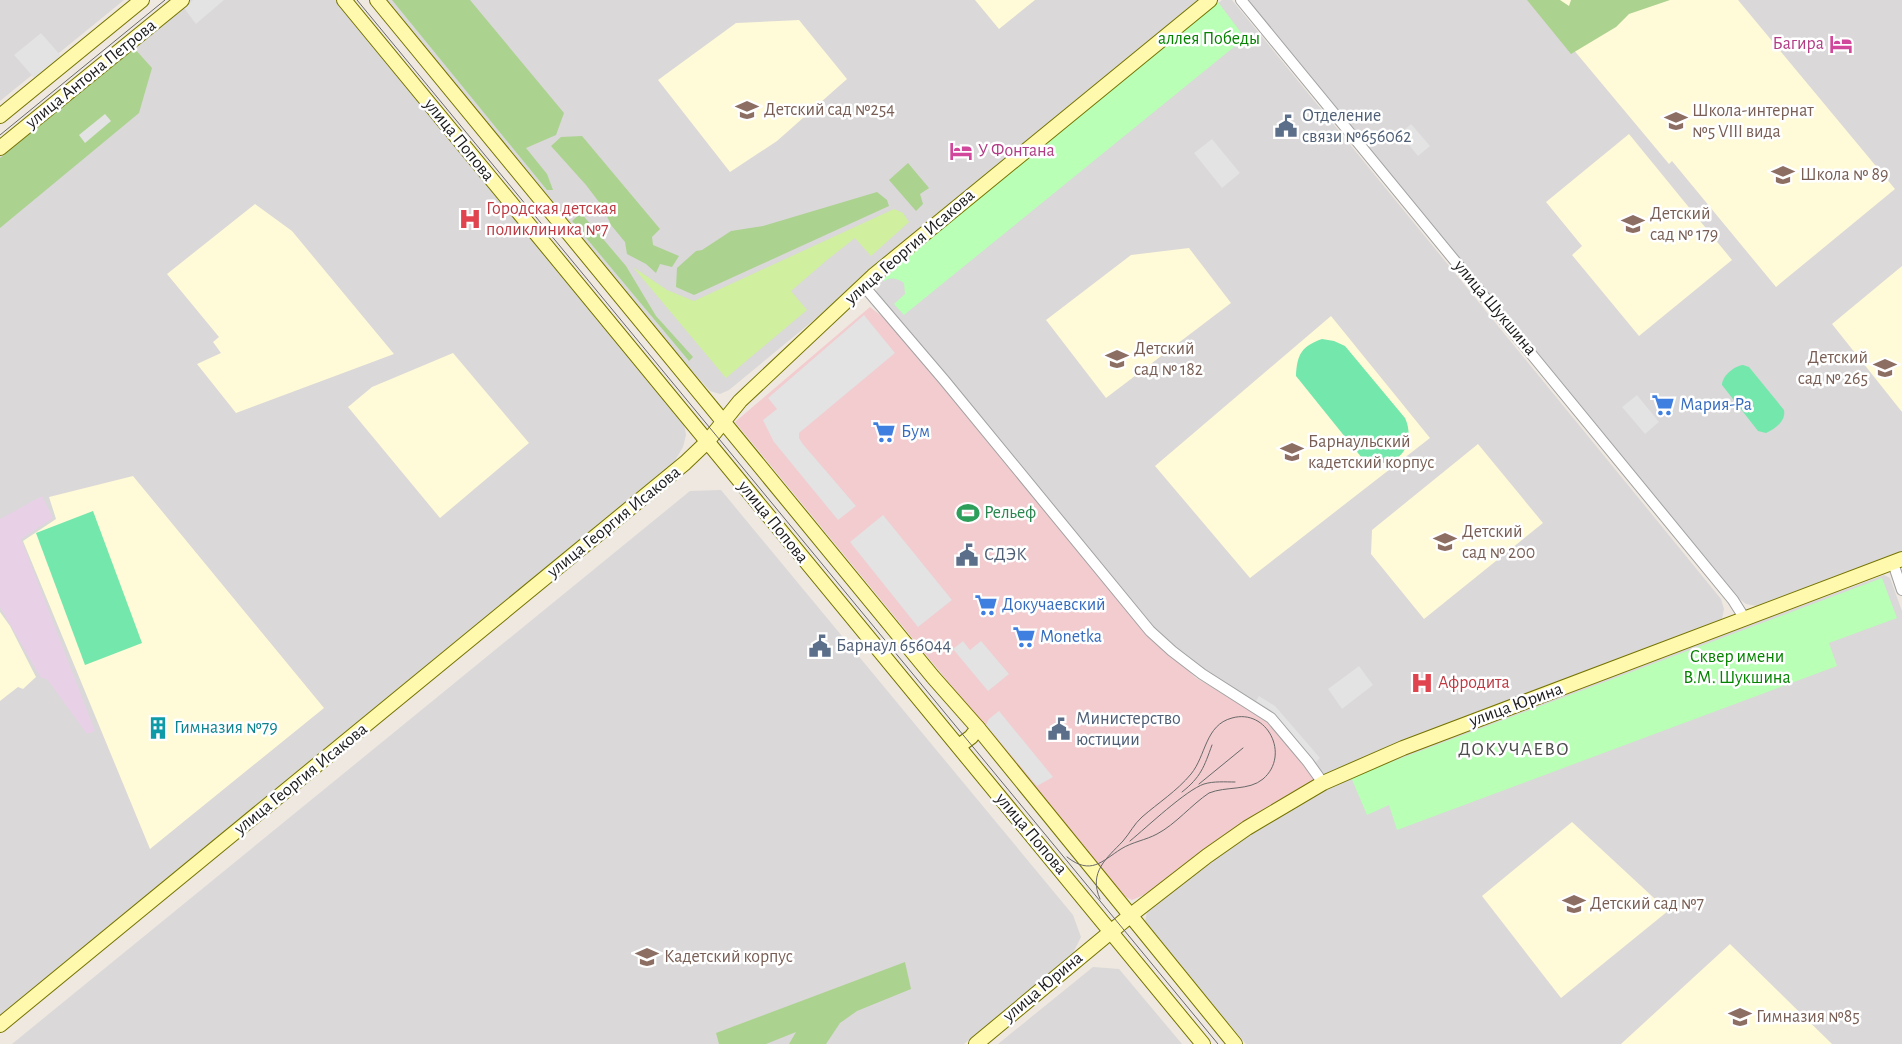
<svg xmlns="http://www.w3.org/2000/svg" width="1902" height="1044" font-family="'Alegreya Sans',sans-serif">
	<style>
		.residential { fill: #dad8d8 }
		.commercial { fill: #f2cccf }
		.industrial { fill: #e8d1e7 }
		.education { fill: #fffad8 }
		.grass { fill: #d0ef9f }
		.forest { fill: #acd290 }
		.park { fill: #b9ffb6 }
		.pitch { fill: #74e7ac }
		.parking { fill: #e3e3e3 }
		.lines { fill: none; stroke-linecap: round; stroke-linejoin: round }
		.street-casing { stroke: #a2a2a2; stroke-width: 12 }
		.secondary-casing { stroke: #757300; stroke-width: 16 }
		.street { stroke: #fff; stroke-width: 10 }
		.secondary { stroke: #fff9ad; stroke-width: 14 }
		.tram { stroke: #696969; stroke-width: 1 }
		.labels { text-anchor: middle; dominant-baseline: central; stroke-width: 5; stroke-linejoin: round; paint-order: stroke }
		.park-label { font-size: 18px; fill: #058300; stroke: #fff }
		.hotel-label { font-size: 18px; fill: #b23c85; stroke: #fff; text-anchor: end }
		.street-label { font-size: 18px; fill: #1b1b1b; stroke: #fff }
		.education-label { font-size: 18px; fill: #785e54; stroke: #fff; text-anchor: start }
		.service-label { font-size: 18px; fill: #4e5e75; stroke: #fff; text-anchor: start }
		.health-label { font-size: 18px; fill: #be3a42; stroke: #fff; text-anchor: start }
		.shop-label { font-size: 18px; fill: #366cbe; stroke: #fff; text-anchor: start }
		.leisure-label { font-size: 18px; fill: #27864d; stroke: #fff; text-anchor: start }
		.culture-label { font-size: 18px; fill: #0d838f; stroke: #fff; text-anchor: start }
		.neighbourhood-label { font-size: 19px; letter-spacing: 1px; fill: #4e4e4e; stroke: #fff }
	</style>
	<rect width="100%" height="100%" fill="#eee8e0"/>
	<g class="residential">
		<polygon points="0,0 124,0 0,101"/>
		<polygon points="189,0 338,0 683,419 686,435 683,447 673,464 0,1017 0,156"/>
		<polygon points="385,0 1202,0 729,390 720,394 710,391 645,318 481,114"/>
		<polygon points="1222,0 1232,0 1721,599 1724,609 1722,619 1711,627 1398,742 1325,776 1274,717 1203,670 1172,645 1141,614 887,307 876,291 881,278"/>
		<polygon points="1247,0 1902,0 1902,554 1762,607 1746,604 1733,594"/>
		<polygon points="721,490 1073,915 1081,937 1072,955 964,1044 12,1044 690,491"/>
		<polygon points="1884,575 1890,578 1902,611 1902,1044 1246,1044 1155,936 1145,922 1147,912 1161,898 1208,863 1276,818 1330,787 1363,771 1513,712"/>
		<polygon points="1093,967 1119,969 1182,1044 998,1044"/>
	</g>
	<polygon class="commercial" points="870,307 888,321 1124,607 1196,678 1269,719 1315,780 1229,834 1146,894 1132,900 1124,896 735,422"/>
	<polygon class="industrial" points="42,496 53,518 21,539 95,731 87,734 47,679 41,678 0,607 0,519"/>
	<g class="education">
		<polygon points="975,0 1035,0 999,29"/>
		<polygon points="1532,0 1738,0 1895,189 1776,287 1672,161 1669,164"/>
		<polygon points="799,20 847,79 777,141 730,172 658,80 736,23"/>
		<polygon points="1629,134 1732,260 1639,336 1572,255 1582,246 1546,202"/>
		<polygon points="255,204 292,231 394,354 236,413 197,364 221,353 213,342 219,337 167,274"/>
		<polygon points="1189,248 1231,303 1106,398 1046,320 1131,255"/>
		<polygon points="1902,266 1902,412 1832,324"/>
		<polygon points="1331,316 1430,438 1250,578 1155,466"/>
		<polygon points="453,353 529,443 440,518 348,407 372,387"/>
		<polygon points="1478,444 1543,523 1424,619 1371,554 1372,530"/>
		<polygon points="133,476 324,708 150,849 23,541 56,519 49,497"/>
		<polygon points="0,612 10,626 36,677 23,689 18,687 0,701"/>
		<polygon points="1572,822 1668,911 1561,998 1482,896"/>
		<polygon points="1730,944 1832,1044 1621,1044"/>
	</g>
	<polygon class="grass" points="894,209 903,213 909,222 871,256 855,238 827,260 791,291 807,310 726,378 633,267 667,290 694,301"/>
	<g class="forest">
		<polygon points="392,0 470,0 564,113 556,135 526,148 547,174 553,190 547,190"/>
		<polygon points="1527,0 1560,0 1569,6 1571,0 1670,0 1629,14 1616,27 1571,54"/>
		<polygon points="134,48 152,68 139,113 0,228 0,158"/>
		<polygon points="582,136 660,229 652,237 653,245 679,256 672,267 660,264 656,273 646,264 627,254 625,242 611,225 602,206 586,185 551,146 561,137"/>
		<polygon points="908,163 929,188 920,194 923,204 916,211 889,180"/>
		<polygon points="877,192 887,200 889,206 694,295 676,287 677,268 696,251 702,250 731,231 763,226"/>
		<polygon points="581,213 626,266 656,316 693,357 689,361 572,221"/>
		<polygon points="905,962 911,989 857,1011 840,1023 826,1044 789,1044 796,1032 766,1044 719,1044 716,1033"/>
	</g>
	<g class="park">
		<path d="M 1218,2 L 1245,38 L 904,315 L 894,304 L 905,294 L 904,283 C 897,278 891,277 884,281 L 881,278 Z"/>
		<polygon points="1882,578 1897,618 1829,643 1837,666 1397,830 1389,805 1367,815 1351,777"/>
	</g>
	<g class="pitch">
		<path d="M 1322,339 L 1334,341 L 1345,346 L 1405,418 C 1415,440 1404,464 1378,463 C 1373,463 1367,460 1362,458 L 1296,376 C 1297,354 1302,346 1322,339 Z"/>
		<path d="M 1743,365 L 1749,367 L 1784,410 C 1786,421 1776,428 1766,433 L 1758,431 L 1722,385 C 1722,376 1734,366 1743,365 Z"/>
		<polygon points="93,511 142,643 85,665 36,533"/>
	</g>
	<g class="parking">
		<polygon points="193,0 224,0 196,24 184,8"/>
		<polygon points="41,33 62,57 35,79 14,55"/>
		<polygon points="105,114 111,121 85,143 79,135"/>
		<polygon points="1411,124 1430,146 1418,156 1400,134"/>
		<polygon points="1212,139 1240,173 1222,188 1194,153"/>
		<polygon points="864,315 895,353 799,433 799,438 802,443 856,506 838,520 774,442 763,420 777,409 768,398"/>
		<polygon points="1637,395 1659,422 1645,434 1622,407"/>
		<polygon points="883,515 952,600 918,627 850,542"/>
		<polygon points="963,641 970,650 981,641 1009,674 988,691 953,649"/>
		<polygon points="1359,666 1373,685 1342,709 1328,689"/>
		<polygon points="1259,696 1275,706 1320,758 1316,762 1272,711 1256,701"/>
		<polygon points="999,711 1053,777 1037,786 986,725 989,719"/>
	</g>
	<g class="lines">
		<defs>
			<g id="street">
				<polyline points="1241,0 1733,600 1745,619"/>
				<polyline points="863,285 944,380 1150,631 1172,651 1202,674 1271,718 1308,762 1323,783"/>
				<polyline points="1893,563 1902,590"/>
			</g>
			<g id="secondary">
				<polyline points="344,0 1203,1044"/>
				<polyline points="377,0 933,677 978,728 1235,1044"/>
				<polyline points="0,116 142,0"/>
				<polyline points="0,148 182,0"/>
				<polyline points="959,746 971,737 978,728"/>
				<polyline points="0,1025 685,463 707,442 740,401 873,276 1210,0"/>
				<polyline points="976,1044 1131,915 1207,856 1247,828 1323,783 1403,748 1902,559"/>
			</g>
		</defs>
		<use href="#street" class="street-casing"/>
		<use href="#secondary" class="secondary-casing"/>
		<use href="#street" class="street"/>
		<use href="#secondary" class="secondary"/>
		<g class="tram">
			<polyline points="357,0 1218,1044"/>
			<polyline points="0,135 165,0"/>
			<polyline points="1199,784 1243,748"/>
			<path d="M 1182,792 C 1201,777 1204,767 1212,745"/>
			<path d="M 1130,841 C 1147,827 1186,790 1204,784 C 1214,781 1225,782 1235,782"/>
			<path d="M 1067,857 C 1091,876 1102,861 1121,849 C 1132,842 1146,840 1157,834 C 1176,824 1191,805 1209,793 C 1226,786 1249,791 1263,779 C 1291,755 1267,708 1232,718 C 1205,725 1206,756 1191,774 C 1177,791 1158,803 1142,817 C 1134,824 1130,833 1123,841 C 1107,858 1088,872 1100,899"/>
		</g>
	</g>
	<defs>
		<symbol id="hotel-bare" viewBox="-9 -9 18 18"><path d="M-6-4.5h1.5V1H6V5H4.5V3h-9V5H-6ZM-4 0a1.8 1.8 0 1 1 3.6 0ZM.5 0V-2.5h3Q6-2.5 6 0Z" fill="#d1479c" stroke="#fff" stroke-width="2.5" paint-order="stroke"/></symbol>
		<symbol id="school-bare" viewBox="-9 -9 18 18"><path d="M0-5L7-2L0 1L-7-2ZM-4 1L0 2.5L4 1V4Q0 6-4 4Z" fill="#8d6e63" stroke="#fff" stroke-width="2.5" paint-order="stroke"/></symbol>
		<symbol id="civic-bare" viewBox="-9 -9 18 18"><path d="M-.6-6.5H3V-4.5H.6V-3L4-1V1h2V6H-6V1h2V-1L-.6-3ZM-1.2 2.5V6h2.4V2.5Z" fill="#5c6f8a" stroke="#fff" stroke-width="2.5" paint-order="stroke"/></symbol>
		<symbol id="hospital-bare" viewBox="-9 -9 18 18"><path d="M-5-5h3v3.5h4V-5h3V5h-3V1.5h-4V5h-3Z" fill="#e0444e" stroke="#fff" stroke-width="2.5" paint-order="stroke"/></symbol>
		<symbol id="supermarket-bare" viewBox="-9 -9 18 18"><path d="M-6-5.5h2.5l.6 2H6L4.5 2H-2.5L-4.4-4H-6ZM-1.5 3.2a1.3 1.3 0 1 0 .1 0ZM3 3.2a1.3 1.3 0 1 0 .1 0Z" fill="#3f7fe0" stroke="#fff" stroke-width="2.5" paint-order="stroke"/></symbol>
		<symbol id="stadium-bare" viewBox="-9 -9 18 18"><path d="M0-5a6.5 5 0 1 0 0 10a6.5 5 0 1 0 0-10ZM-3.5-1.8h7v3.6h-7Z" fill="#2e9e5b" stroke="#fff" stroke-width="2.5" paint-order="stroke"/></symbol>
		<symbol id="building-bare" viewBox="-9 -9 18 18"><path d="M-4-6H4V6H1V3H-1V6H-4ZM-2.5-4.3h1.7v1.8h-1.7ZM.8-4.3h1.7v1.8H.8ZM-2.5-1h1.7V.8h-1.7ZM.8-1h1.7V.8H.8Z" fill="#0f9aa8" stroke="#fff" stroke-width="2.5" paint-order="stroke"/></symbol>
	</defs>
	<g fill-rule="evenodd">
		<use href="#hotel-bare" x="1825" y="28" width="32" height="32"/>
		<use href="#school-bare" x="731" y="94" width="32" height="32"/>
		<use href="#school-bare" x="1660" y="105" width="32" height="32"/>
		<use href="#civic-bare" x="1270" y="110" width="32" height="32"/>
		<use href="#hotel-bare" x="945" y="135" width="32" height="32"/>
		<use href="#school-bare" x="1767" y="159" width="32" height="32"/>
		<use href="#hospital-bare" x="454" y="203" width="32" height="32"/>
		<use href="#school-bare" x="1617" y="208" width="32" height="32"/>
		<use href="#school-bare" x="1101" y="343" width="32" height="32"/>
		<use href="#school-bare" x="1869" y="352" width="32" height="32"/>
		<use href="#supermarket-bare" x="1647" y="389" width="32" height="32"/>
		<use href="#supermarket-bare" x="868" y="416" width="32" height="32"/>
		<use href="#school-bare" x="1276" y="436" width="32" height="32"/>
		<use href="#stadium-bare" x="952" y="497" width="32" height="32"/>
		<use href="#school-bare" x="1429" y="526" width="32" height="32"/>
		<use href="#civic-bare" x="951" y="539" width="32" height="32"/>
		<use href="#supermarket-bare" x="970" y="589" width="32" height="32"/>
		<use href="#supermarket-bare" x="1008" y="621" width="32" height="32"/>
		<use href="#civic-bare" x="804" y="630" width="32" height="32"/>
		<use href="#hospital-bare" x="1406" y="667" width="32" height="32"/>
		<use href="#building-bare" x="142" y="712" width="32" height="32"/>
		<use href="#civic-bare" x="1043" y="713" width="32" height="32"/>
		<use href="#school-bare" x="1558" y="888" width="32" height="32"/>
		<use href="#school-bare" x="631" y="941" width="32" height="32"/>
		<use href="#school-bare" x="1724" y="1001" width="32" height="32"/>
	</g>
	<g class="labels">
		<g class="park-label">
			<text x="1209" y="39">аллея Победы</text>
			<text x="1737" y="657">Сквер имени<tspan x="1737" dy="21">В.М. Шукшина</tspan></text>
		</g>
		<g class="hotel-label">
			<text x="1824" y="44">Багира</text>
			<text x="978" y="151" text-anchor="start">У Фонтана</text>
		</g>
		<g class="street-label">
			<text transform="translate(91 74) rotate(-39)">улица Антона Петрова</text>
			<text transform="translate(459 140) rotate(51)">улица Попова</text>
			<text transform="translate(910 247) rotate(-41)">улица Георгия Исакова</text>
			<text transform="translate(1495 308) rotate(50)">улица Шукшина</text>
			<text transform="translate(614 522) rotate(-39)">улица Георгия Исакова</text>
			<text transform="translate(773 522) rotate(51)">улица Попова</text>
			<text transform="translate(1516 705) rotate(-20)">улица Юрина</text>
			<text transform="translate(301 779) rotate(-39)">улица Георгия Исакова</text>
			<text transform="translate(1031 834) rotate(50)">улица Попова</text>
			<text transform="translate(1043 987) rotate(-40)">улица Юрина</text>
		</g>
		<g class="education-label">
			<text x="764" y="110">Детский сад №254</text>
			<text x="1692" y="111">Школа-интернат<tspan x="1692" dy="21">№5 VIII вида</tspan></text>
			<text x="1800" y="175">Школа № 89</text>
			<text x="1650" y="214">Детский<tspan x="1650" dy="21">сад № 179</tspan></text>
			<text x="1134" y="349">Детский<tspan x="1134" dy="21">сад № 182</tspan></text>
			<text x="1868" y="358" text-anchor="end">Детский<tspan x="1868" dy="21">сад № 265</tspan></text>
			<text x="1308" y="442">Барнаульский<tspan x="1308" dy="21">кадетский корпус</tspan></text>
			<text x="1462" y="532">Детский<tspan x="1462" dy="21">сад № 200</tspan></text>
			<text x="1590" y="904">Детский сад №7</text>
			<text x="664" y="957">Кадетский корпус</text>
			<text x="1756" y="1017">Гимназия №85</text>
		</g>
		<g class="service-label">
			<text x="1302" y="116">Отделение<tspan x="1302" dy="21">связи №656062</tspan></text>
			<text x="984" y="555">СДЭК</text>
			<text x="836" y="646">Барнаул 656044</text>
			<text x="1076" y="719">Министерство<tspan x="1076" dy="21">юстиции</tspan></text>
		</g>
		<g class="health-label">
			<text x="486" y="209">Городская детская<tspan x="486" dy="21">поликлиника №7</tspan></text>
			<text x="1438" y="683">Афродита</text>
		</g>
		<g class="shop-label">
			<text x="1680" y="405">Мария-Ра</text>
			<text x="901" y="432">Бум</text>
			<text x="1002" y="605">Докучаевский</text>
			<text x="1040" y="637">Monetka</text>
		</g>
		<g class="leisure-label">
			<text x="984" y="513">Рельеф</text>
		</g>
		<g class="culture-label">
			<text x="174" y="728">Гимназия №79</text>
		</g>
		<g class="neighbourhood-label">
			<text x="1514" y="749">ДОКУЧАЕВО</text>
		</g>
	</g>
</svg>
